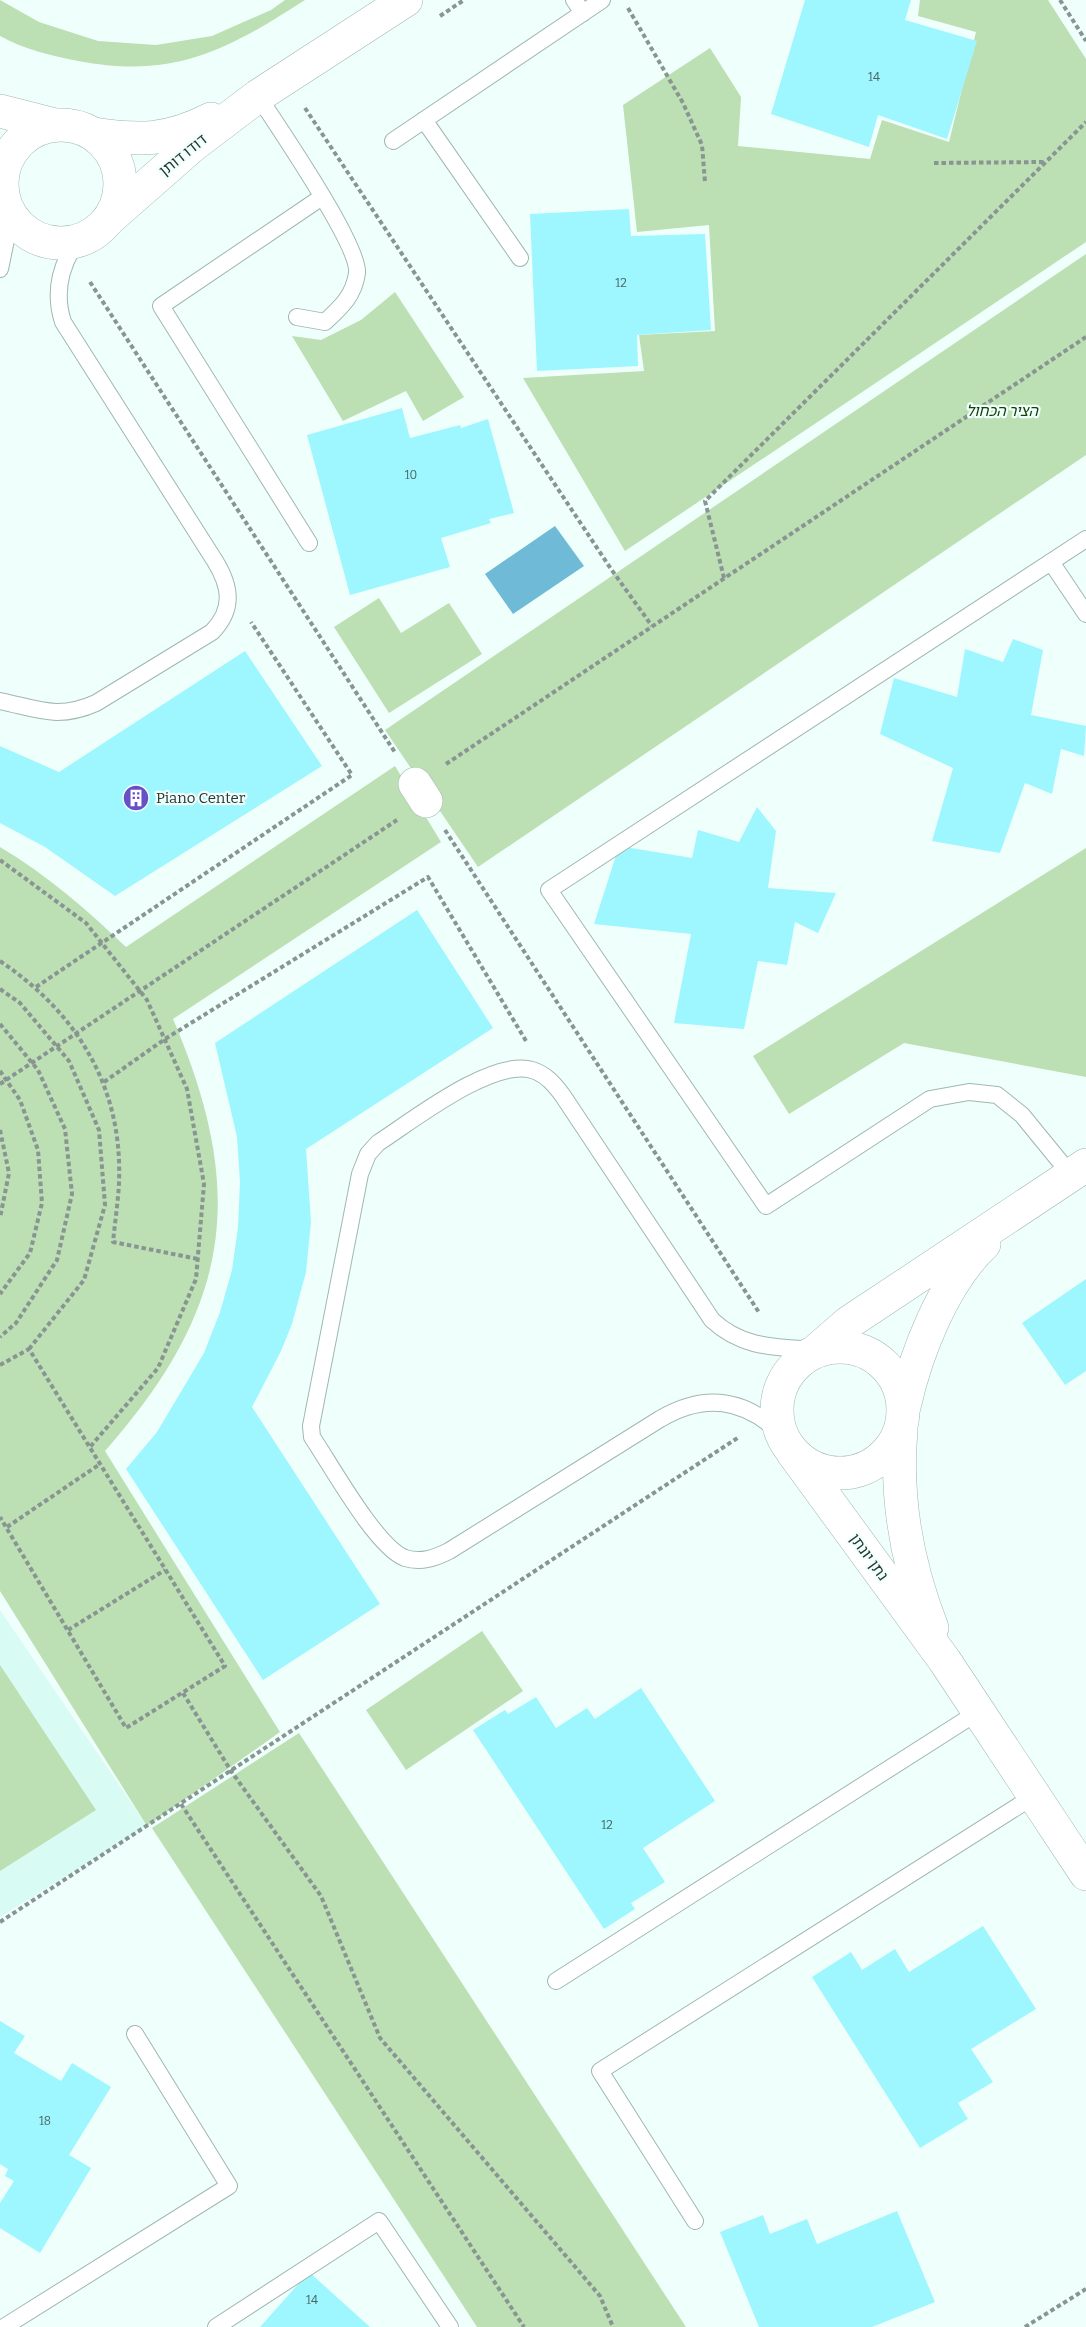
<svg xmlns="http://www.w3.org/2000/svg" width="1086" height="2327" font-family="Bitter,'Noto Sans Hebrew',serif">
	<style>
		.built { fill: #d8fcf4 }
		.green { fill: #bcdfb3 }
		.water { fill: #6ebad7 }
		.building { fill: #9ef7fe }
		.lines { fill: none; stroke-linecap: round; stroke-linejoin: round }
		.lane-casing { stroke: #9fb7b2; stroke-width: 18 }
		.street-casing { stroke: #9fb7b2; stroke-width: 34 }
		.path { stroke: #889592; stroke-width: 4; stroke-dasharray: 4.5 3; stroke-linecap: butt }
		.lane { stroke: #fff; stroke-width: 16 }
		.street { stroke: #fff; stroke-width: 33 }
		.labels { text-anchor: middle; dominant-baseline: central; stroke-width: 4.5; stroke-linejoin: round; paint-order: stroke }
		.number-label { font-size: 12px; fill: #486666 }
		.street-label { font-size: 15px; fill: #2c3634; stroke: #effffb }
		.park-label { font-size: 15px; font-style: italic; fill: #163e08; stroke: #effffb }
		.poi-label { font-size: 15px; fill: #2c3634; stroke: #effffb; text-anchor: start }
	</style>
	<rect width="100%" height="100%" fill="#effffb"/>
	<polygon class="built" points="0,1610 147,1826 0,1917"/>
	<g class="green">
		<path d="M 0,0 L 39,22 L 98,41 L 156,45 L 212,36 L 271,10 L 285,0 L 305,0 C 226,51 174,79 78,61 C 52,56 23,49 0,36 Z"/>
		<polygon points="920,0 1048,0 1086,59 1086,242 625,551 523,378 644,371 639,335 715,331 709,225 637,232 623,105 710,48 741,97 738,146 870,159 882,120 949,142 976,32 918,16"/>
		<polygon points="1086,254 1086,455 478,867 385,730"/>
		<polygon points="395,292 464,397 423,421 406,391 343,421 292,336 321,340 361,320"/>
		<polygon points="379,598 401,633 449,603 482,654 389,713 334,627"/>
		<path d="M 395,766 L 441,842 L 173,1019 C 248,1194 231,1308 105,1451 L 280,1732 L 147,1826 L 0,1591 L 0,847 C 47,875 86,909 126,947 Z"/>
		<polygon points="1086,848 1086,1077 904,1043 789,1114 753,1056"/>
		<polygon points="482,1631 523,1691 406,1770 366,1710"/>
		<polygon points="0,1665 96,1810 0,1871"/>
		<polygon points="299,1733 686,2327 477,2327 152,1828"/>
	</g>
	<polygon class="water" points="555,526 584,566 513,614 485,574"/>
	<g class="building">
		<polygon points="805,0 911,0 905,20 977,41 947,139 878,115 869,147 771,114"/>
		<polygon points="629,209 631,236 705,234 711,330 637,335 638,366 537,371 530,214"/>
		<polygon points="402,408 410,438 460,425 461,428 488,419 514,513 489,519 491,523 441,538 450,567 350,595 307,435"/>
		<polygon points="1013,639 1043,650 1031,715 1086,726 1084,756 1061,749 1052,794 1025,783 1000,853 932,841 953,768 880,734 894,678 957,697 965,649 1003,662"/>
		<polygon points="245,651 322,766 115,896 45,847 0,823 0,746 59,772"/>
		<polygon points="757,807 776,831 768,888 836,893 818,933 795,922 787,965 758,961 744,1029 674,1023 691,934 594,924 619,846 692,858 698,830 739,842"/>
		<polygon points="417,910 493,1028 306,1149 311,1222 306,1272 292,1324 281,1351 252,1407 380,1604 263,1680 126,1469 157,1432 204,1353 220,1312 232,1270 238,1227 240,1182 237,1137 215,1043"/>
		<polygon points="1086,1279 1086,1371 1065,1385 1022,1323"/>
		<polygon points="641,1688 715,1801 643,1848 665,1882 631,1903 635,1909 604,1929 473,1730 505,1710 508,1714 536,1697 556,1728 587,1708 595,1719"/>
		<polygon points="983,1926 1036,2009 971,2049 993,2082 958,2103 968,2119 920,2148 812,1977 851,1952 862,1970 895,1949 909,1972"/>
		<polygon points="0,2021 25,2036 14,2053 61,2081 72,2063 111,2087 69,2155 91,2168 40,2253 0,2228 0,2203 14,2181 5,2176 8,2169 0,2164"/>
		<polygon points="897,2211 935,2302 872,2327 759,2327 720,2232 763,2215 770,2234 807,2219 817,2244"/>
		<polygon points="309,2272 370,2327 260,2327"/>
	</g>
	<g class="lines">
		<defs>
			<g id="lane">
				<polyline points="574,0 583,13"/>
				<path d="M 258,96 C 277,125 360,246 357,273 C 354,296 340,308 325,322 L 297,317"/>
				<polyline points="424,120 520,258"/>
				<polyline points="393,141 602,0"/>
				<polyline points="0,269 7,235 3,199"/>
				<polyline points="309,543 161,306 322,197"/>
				<polyline points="1051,562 1086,614"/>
				<path d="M 0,701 C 38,709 58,720 96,703 L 212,632 C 234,609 231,587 215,561 L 63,322 C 54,294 60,266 77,241"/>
				<polyline points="1071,1175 1022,1115 997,1095 969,1092 930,1099 766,1206 549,890 1086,539"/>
				<path d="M 781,1434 C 744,1398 704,1393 660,1419 L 449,1551 C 435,1558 421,1563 405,1558 C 376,1547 331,1465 312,1437 L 311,1426 L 360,1174 L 368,1154 L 378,1143 C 412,1121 492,1058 532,1070 C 546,1074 555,1085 563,1096 L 712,1320 C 743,1349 777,1347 817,1350"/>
				<polyline points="556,1981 978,1712"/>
				<polyline points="695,2221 600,2071 1034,1796"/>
				<polyline points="4,2327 229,2186 135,2034"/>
				<polyline points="216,2327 379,2221 450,2327"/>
			</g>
			<g id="street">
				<polyline points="0,111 55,125"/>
				<circle cx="61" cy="184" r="59"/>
				<path d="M 94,134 C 140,141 168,141 211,119"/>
				<polyline points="110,218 192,146 258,96 406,0"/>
				<polyline points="415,784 426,801"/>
				<circle cx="840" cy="1410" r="63"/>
				<polyline points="817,1350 848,1323 1086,1165"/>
				<path d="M 904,1407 C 916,1353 943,1283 984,1244"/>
				<path d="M 901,1430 C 895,1498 907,1564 932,1628"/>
				<polyline points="793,1453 945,1661 1086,1874"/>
			</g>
		</defs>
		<use href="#lane" class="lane-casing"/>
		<use href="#street" class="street-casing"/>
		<g class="path">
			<polyline points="1060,0 1086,41"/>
			<polyline points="628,8 683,103 702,145 705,182"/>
			<polyline points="440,16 464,0"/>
			<polyline points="305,108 611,569 652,626"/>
			<polyline points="934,163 1044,162"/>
			<polyline points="90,282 396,754"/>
			<polyline points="724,578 705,501 1086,122"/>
			<polyline points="446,764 1086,337"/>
			<polyline points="445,830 760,1314"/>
			<polyline points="0,860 86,923 147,1000 187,1089 204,1184 196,1279 158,1368 90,1447"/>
			<path d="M 0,961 C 77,1013 123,1087 119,1183 C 118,1202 115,1222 113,1242 L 198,1259"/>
			<polyline points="36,987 352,775 251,622"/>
			<polyline points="0,989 20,1003 69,1061 99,1130 105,1205 84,1280 29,1349"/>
			<polyline points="0,1024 38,1070 65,1129 72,1194 57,1260 16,1323 0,1337"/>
			<polyline points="0,1071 20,1100 38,1150 42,1203 30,1253 0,1294"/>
			<polyline points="104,1082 165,1039 428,877 526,1041"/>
			<polyline points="0,1084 397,820"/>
			<polyline points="0,1130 9,1173 0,1218"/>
			<polyline points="0,1365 29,1349 225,1666 126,1728 0,1517"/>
			<polyline points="7,1527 100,1464"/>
			<polyline points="68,1630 165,1570"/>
			<polyline points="183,1693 231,1771 321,1896 380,2038 600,2296 613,2327"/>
			<polyline points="181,1804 524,2327"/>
			<polyline points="0,1922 739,1437"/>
			<polyline points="1025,2327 1086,2289"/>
		</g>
		<use href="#lane" class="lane"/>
		<use href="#street" class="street"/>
	</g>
	<defs>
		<symbol id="building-disc" viewBox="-11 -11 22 22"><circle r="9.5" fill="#674fc8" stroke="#effffb"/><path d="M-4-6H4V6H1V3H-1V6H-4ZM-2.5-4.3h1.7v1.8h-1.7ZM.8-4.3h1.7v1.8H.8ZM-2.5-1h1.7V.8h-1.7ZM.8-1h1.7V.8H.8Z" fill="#fff"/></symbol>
	</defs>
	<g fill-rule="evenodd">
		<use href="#building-disc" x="121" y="783" width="30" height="30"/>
	</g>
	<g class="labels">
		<g class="number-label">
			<text x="874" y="77">14</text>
			<text x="621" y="283">12</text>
			<text x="411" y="475">10</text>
			<text x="607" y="1825">12</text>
			<text x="45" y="2121">18</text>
			<text x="312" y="2300">14</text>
		</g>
		<g class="street-label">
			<text transform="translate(183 155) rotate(-39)">דודו דותן</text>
			<text transform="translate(869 1557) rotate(54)">נתן יונתן</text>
		</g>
		<g class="park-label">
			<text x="1002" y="411">הציר הכחול</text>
		</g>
		<g class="poi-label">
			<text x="156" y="798">Piano Center</text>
		</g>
	</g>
</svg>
